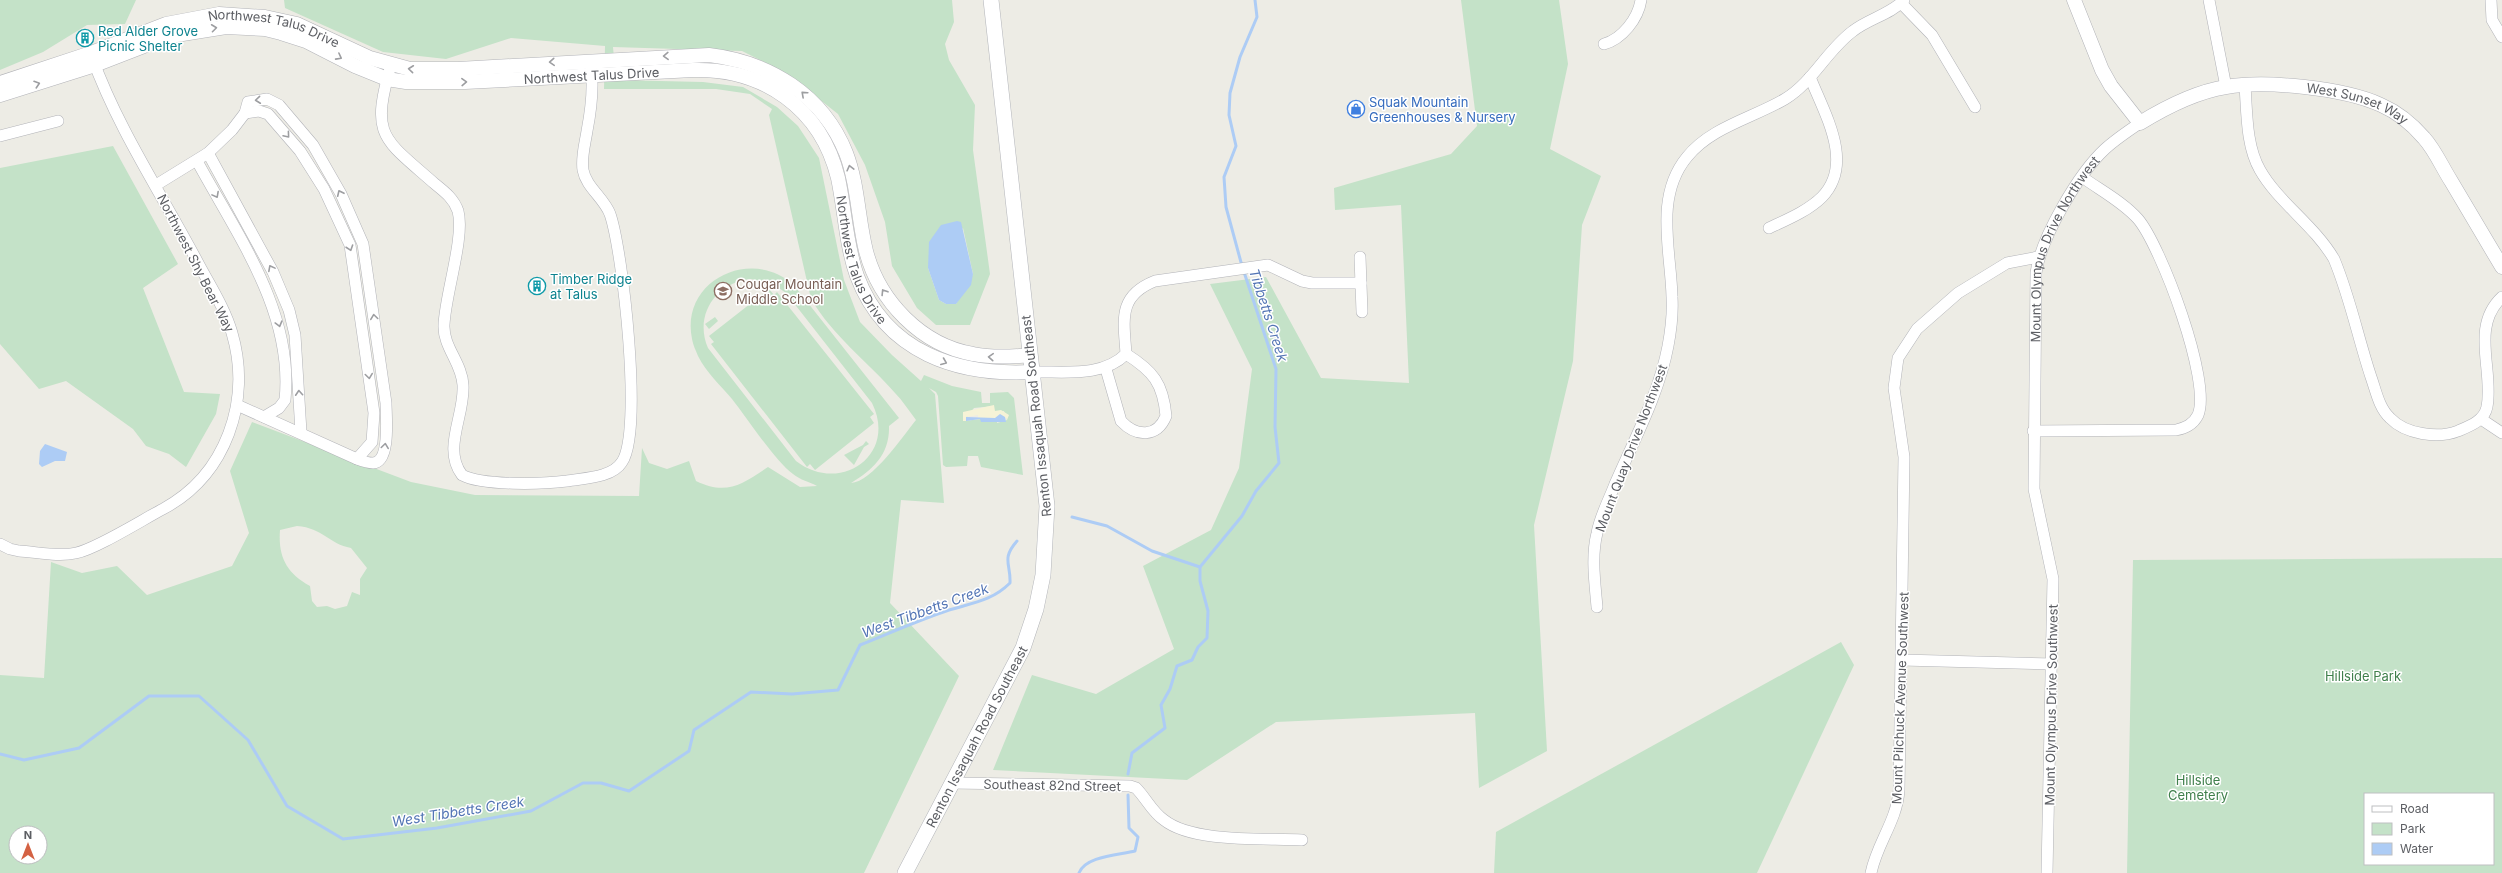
<svg xmlns="http://www.w3.org/2000/svg" width="2502" height="873" font-family="Inter,sans-serif">
	<style>
		.green { fill: #c4e2c8; fill-rule: evenodd }
		.sand { fill: #f6f3d7 }
		.water { fill: #adccf5 }
		.lines { fill: none; stroke-linecap: round; stroke-linejoin: round }
		.stream { stroke: #adccf5; stroke-width: 3 }
		.minor-casing { stroke: #b2b3b8; stroke-width: 12 }
		.tertiary-casing { stroke: #b2b3b8; stroke-width: 15 }
		.secondary-casing { stroke: #b3b5ba; stroke-width: 16 }
		.minor { stroke: #fff; stroke-width: 11 }
		.tertiary { stroke: #fff; stroke-width: 14 }
		.secondary { stroke: #fff; stroke-width: 15 }
		.oneway { stroke: #9d9ea1 }
		.labels { text-anchor: middle; dominant-baseline: central; stroke-width: 3; stroke-linejoin: round; paint-order: stroke }
		.culture-label { font-size: 13px; fill: #0d838f; stroke: #fff; text-anchor: start }
		.street-label { font-size: 13px; fill: #5c5e63; stroke: #fff }
		.shop-label { font-size: 13px; fill: #366cbe; stroke: #fff; text-anchor: start }
		.education-label { font-size: 13px; fill: #785e54; stroke: #fff; text-anchor: start }
		.park-label { font-size: 13px; fill: #3f7f4b; stroke: #fff }
		.water-label { font-size: 14px; font-style: italic; fill: #5375b5; stroke: #fff }
	</style>
	<rect width="100%" height="100%" fill="#edece5"/>
	<g class="green">
		<polygon points="0,0 136,0 125,24 87,25 43,52 0,70"/>
		<path d="M 284,0 L 952,0 L 954,22 L 945,44 L 949,60 L 975,105 L 973,150 L 990,274 L 970,325 L 936,325 L 917,308 L 892,266 L 885,222 L 865,165 L 838,114 L 786,73 L 742,51 L 613,47 L 616,80 L 703,82 L 743,87 L 777,107 L 798,126 L 819,158 L 844,280 L 860,322 L 892,355 L 921,381 L 924,375 L 952,386 L 981,392 L 982,403 L 990,403 L 990,393 L 1008,392 L 1014,398 L 1023,475 L 981,467 L 978,456 L 968,456 L 967,466 L 946,467 L 943,465 L 938,396 L 936,392 L 929,388 L 935,394 L 944,503 L 901,500 L 890,603 L 959,676 L 864,873 L 0,873 L 0,675 L 44,678 L 51,562 L 82,573 L 117,566 L 147,595 L 232,566 L 249,533 L 230,471 L 252,422 L 411,482 L 475,495 L 639,496 L 642,448 L 649,463 L 667,469 L 689,461 L 696,481 C 727,496 742,484 768,467 L 800,487 L 817,486 C 810,482 800,480 793,474 C 775,461 747,418 732,399 C 721,386 706,372 698,356 C 696,351 693,345 692,339 C 680,281 750,247 793,284 L 899,418 L 889,426 C 890,454 873,470 851,483 C 872,482 903,436 916,420 C 909,411 903,401 895,393 C 867,361 833,336 811,299 L 769,115 L 772,109 L 750,94 L 716,89 L 604,89 L 605,46 L 511,38 L 446,59 L 383,52 L 285,8 ZM 963,228 L 973,274 L 956,304 L 946,304 L 939,300 L 928,268 ZM 750,279 L 772,283 L 786,293 L 872,403 C 898,455 840,495 796,461 L 708,348 C 694,316 715,283 750,279 ZM 994,406 L 994,412 L 1004,411 L 1007,420 L 997,423 L 997,420 L 981,421 L 981,419 L 964,421 L 974,408 ZM 297,526 C 323,528 329,544 351,548 L 367,568 L 360,579 L 360,595 L 352,592 L 347,606 L 335,609 L 327,606 L 317,607 L 312,601 L 310,586 C 286,573 278,556 280,530 ZM 16,833 L 40,833 L 40,857 L 16,857 Z"/>
		<polygon points="1461,0 1559,0 1568,64 1550,149 1601,176 1582,225 1573,361 1534,525 1547,751 1479,788 1475,713 1276,722 1187,780 993,770 1032,675 1096,694 1174,649 1143,566 1211,530 1239,468 1252,369 1210,284 1266,277 1321,378 1409,383 1401,205 1335,210 1334,188 1451,154 1477,126"/>
		<polygon points="113,146 178,264 143,288 184,392 220,394 216,414 186,467 169,454 146,446 133,429 66,381 39,389 0,344 0,168"/>
		<polygon points="769,289 774,295 777,292 874,414 870,417 874,423 815,470 810,464 807,467 711,344 714,342 709,336"/>
		<polygon points="715,317 718,321 709,329 705,324"/>
		<polygon points="866,441 869,444 864,447 854,465 844,455 863,445"/>
		<path d="M 2502,558 L 2502,873 L 2127,873 L 2133,560 ZM 2365,794 L 2493,794 L 2493,864 L 2365,864 Z"/>
		<polygon points="1841,642 1854,665 1757,873 1494,873 1496,832"/>
	</g>
	<polygon class="sand" points="994,405 995,411 1001,410 1009,415 1007,420 1006,418 978,418 978,415 966,417 966,421 963,421 963,412"/>
	<g class="water">
		<polygon points="957,221 961,222 973,274 971,285 956,304 946,304 939,300 928,268 929,242 941,225"/>
		<polygon points="1000,414 1005,417 1006,422 981,422 980,419 966,421 966,417 995,418"/>
		<polygon points="45,444 67,452 65,461 55,461 42,467 39,464 40,451"/>
	</g>
	<g class="lines">
		<g class="stream">
			<polyline points="1242,266 1226,207 1224,177 1236,146 1229,115 1230,93 1240,57 1257,17 1255,0"/>
			<polyline points="1072,517 1107,526 1152,551 1200,567"/>
			<path d="M 0,754 L 24,760 L 79,748 L 149,696 L 199,696 L 248,740 L 287,806 L 343,839 L 437,828 L 531,811 L 583,783 L 601,783 L 629,791 L 689,751 L 694,730 L 751,692 L 792,694 L 838,690 L 860,645 C 890,633 919,620 949,610 C 972,603 992,601 1010,583 C 1011,564 1001,559 1017,541"/>
			<polyline points="1128,774 1132,753 1165,728 1161,705 1170,689 1177,666 1192,660 1198,647 1207,638 1208,611 1200,581 1200,567 1242,516 1256,491 1279,463 1275,427 1276,369 1244,272"/>
			<path d="M 1079,873 C 1085,856 1119,855 1135,851 L 1138,837 L 1129,828 L 1128,795"/>
		</g>
		<defs>
			<g id="minor">
				<polyline points="2209,0 2226,87"/>
				<polyline points="2491,0 2492,20 2502,37"/>
				<polyline points="1901,3 1932,35 1975,107"/>
				<path d="M 1604,44 C 1622,39 1638,19 1641,0"/>
				<path d="M 391,65 C 370,137 383,138 435,184 C 445,192 454,199 458,211 C 465,237 445,295 444,325 C 443,347 462,363 463,385 C 465,415 442,449 462,475 C 482,486 543,484 567,481 C 584,478 612,478 622,462 C 643,431 623,252 610,214 C 604,198 586,187 583,170 C 581,157 585,144 587,131 C 591,110 594,89 591,68"/>
				<path d="M 2245,86 C 2247,112 2246,146 2260,170 C 2278,202 2314,225 2334,259 C 2350,297 2358,338 2371,377 C 2376,391 2379,408 2390,418 C 2405,434 2438,439 2458,431 C 2470,426 2484,421 2487,407 C 2494,370 2470,327 2502,297"/>
				<polyline points="245,113 259,111 268,114 300,151 324,189 350,245 374,413 372,442 357,459"/>
				<polyline points="0,136 58,121"/>
				<polyline points="208,153 273,272 289,310 295,335 301,432"/>
				<path d="M 197,161 C 237,235 294,312 285,400 L 279,408 L 264,417"/>
				<path d="M 156,185 L 208,153 L 232,130 L 245,113 L 248,102 L 267,99 L 279,105 L 313,145 L 341,194 L 363,244 L 386,403 C 386,416 391,462 373,463 C 368,463 362,461 357,459 L 237,405"/>
				<path d="M 1769,228 C 1786,220 1808,211 1822,197 C 1855,163 1824,113 1810,77"/>
				<polyline points="1360,257 1362,312"/>
				<path d="M 1106,369 L 1121,421 C 1136,437 1157,438 1166,416 C 1163,383 1153,371 1126,354"/>
				<path d="M 1032,372 C 1063,371 1102,378 1126,354 C 1124,321 1117,296 1155,281 L 1268,265 L 1302,281 L 1312,283 L 1361,283"/>
				<polyline points="2481,419 2502,433"/>
				<path d="M 2033,431 L 2176,430 C 2185,428 2193,425 2198,415 C 2212,382 2161,246 2138,219 C 2123,202 2100,190 2082,177"/>
				<path d="M 0,544 L 10,549 L 19,551 C 37,552 58,557 76,553 C 96,549 142,520 163,509 C 226,475 252,401 232,333 C 225,308 209,284 197,261 C 161,193 118,129 92,57"/>
				<path d="M 1597,607 C 1595,583 1591,557 1597,533 C 1600,516 1609,500 1615,484 C 1634,440 1659,394 1668,346 C 1671,330 1673,313 1672,297 C 1671,251 1654,197 1687,157 C 1711,127 1753,118 1785,99 C 1813,82 1827,50 1853,31 C 1868,19 1891,14 1904,0"/>
				<polyline points="1902,660 2052,664"/>
				<path d="M 951,783 L 1130,786 L 1136,788 C 1146,798 1152,812 1164,820 C 1193,843 1265,838 1302,840"/>
				<path d="M 1871,873 C 1877,843 1897,821 1899,790 L 1904,457 L 1894,388 L 1898,358 L 1917,329 L 1958,293 L 2007,263 L 2038,257"/>
				<path id="s1" d="M 2047,873 L 2053,579 L 2034,489 L 2036,273 C 2041,237 2079,173 2105,149 C 2116,139 2128,131 2140,123"/>
			</g>
			<g id="tertiary">
				<path id="s2" d="M 2074,0 L 2102,70 L 2111,86 L 2140,123 C 2166,107 2195,92 2226,87 C 2266,80 2344,88 2381,105 C 2397,112 2412,124 2424,138 C 2435,150 2442,167 2451,181 C 2468,210 2485,238 2502,267"/>
				<path id="s3" d="M 0,83 L 91,53 L 166,24 L 219,14 L 265,17 L 297,24 L 370,58 L 410,69 L 458,69 L 709,55 C 769,62 823,95 846,153 C 858,184 858,219 866,251 C 879,301 921,345 973,354 C 992,358 1011,357 1030,355"/>
				<path id="s4" d="M 0,95 L 95,65 L 170,36 L 226,27 L 265,29 L 281,33 L 306,41 L 355,66 L 387,79 L 406,82 L 465,82 L 693,70 C 763,68 821,108 838,178 C 845,211 846,245 857,276 C 886,353 958,376 1032,372"/>
			</g>
			<g id="secondary">
				<path id="s5" d="M 905,873 L 1023,648 L 1036,609 L 1043,575 L 1047,506 L 991,0"/>
			</g>
		</defs>
		<use href="#minor" class="minor-casing"/>
		<use href="#tertiary" class="tertiary-casing"/>
		<use href="#secondary" class="secondary-casing"/>
		<use href="#minor" class="minor"/>
		<use href="#tertiary" class="tertiary"/>
		<use href="#secondary" class="secondary"/>
	</g>
	<defs><path id="oneway-chevron" d="M-2-3.5L2.5 0L-2 3.5" fill="none" stroke-width="1.6" stroke-linecap="round" stroke-linejoin="round"/></defs>
	<g class="oneway">
		<use href="#oneway-chevron" transform="translate(214 28) rotate(-7)"/>
		<use href="#oneway-chevron" transform="translate(666 56) rotate(178)"/>
		<use href="#oneway-chevron" transform="translate(339 57) rotate(28)"/>
		<use href="#oneway-chevron" transform="translate(552 62) rotate(176)"/>
		<use href="#oneway-chevron" transform="translate(411 69) rotate(-174)"/>
		<use href="#oneway-chevron" transform="translate(464 82) rotate(-2)"/>
		<use href="#oneway-chevron" transform="translate(37 84) rotate(-18)"/>
		<use href="#oneway-chevron" transform="translate(804 94) rotate(-138)"/>
		<use href="#oneway-chevron" transform="translate(258 100) rotate(174)"/>
		<use href="#oneway-chevron" transform="translate(287 135) rotate(50)"/>
		<use href="#oneway-chevron" transform="translate(850 168) rotate(-104)"/>
		<use href="#oneway-chevron" transform="translate(340 193) rotate(-115)"/>
		<use href="#oneway-chevron" transform="translate(216 195) rotate(62)"/>
		<use href="#oneway-chevron" transform="translate(350 248) rotate(71)"/>
		<use href="#oneway-chevron" transform="translate(271 268) rotate(-118)"/>
		<use href="#oneway-chevron" transform="translate(884 292) rotate(-122)"/>
		<use href="#oneway-chevron" transform="translate(374 317) rotate(-98)"/>
		<use href="#oneway-chevron" transform="translate(279 324) rotate(75)"/>
		<use href="#oneway-chevron" transform="translate(991 357) rotate(-176)"/>
		<use href="#oneway-chevron" transform="translate(944 362) rotate(22)"/>
		<use href="#oneway-chevron" transform="translate(369 376) rotate(82)"/>
		<use href="#oneway-chevron" transform="translate(299 393) rotate(-94)"/>
		<use href="#oneway-chevron" transform="translate(385 446) rotate(-82)"/>
	</g>
	<defs>
		<symbol id="building-ring" viewBox="-11 -11 22 22"><circle r="9.5" fill="#fff" stroke="#0f9aa8" stroke-width="1.5"/><path d="M-4-6H4V6H1V3H-1V6H-4ZM-2.5-4.3h1.7v1.8h-1.7ZM.8-4.3h1.7v1.8H.8ZM-2.5-1h1.7V.8h-1.7ZM.8-1h1.7V.8H.8Z" fill="#0f9aa8"/></symbol>
		<symbol id="shop-ring" viewBox="-11 -11 22 22"><circle r="9.5" fill="#fff" stroke="#3f7fe0" stroke-width="1.5"/><path d="M-5-2.5h2.3a2.7 3.5 0 0 1 5.4 0H5L5.5 6h-11ZM-1.5-2.5h3a1.5 2.3 0 0 0-3 0Z" fill="#3f7fe0"/></symbol>
		<symbol id="school-ring" viewBox="-11 -11 22 22"><circle r="9.5" fill="#fff" stroke="#8d6e63" stroke-width="1.5"/><path d="M0-5L7-2L0 1L-7-2ZM-4 1L0 2.5L4 1V4Q0 6-4 4Z" fill="#8d6e63"/></symbol>
	</defs>
	<g fill-rule="evenodd">
		<use href="#building-ring" x="75" y="28" width="20" height="20"/>
		<use href="#shop-ring" x="1346" y="99" width="20" height="20"/>
		<use href="#building-ring" x="527" y="276" width="20" height="20"/>
		<use href="#school-ring" x="713" y="281" width="20" height="20"/>
	</g>
	<g class="labels">
		<g class="culture-label">
			<text x="98" y="31">Red Alder Grove<tspan x="98" dy="15">Picnic Shelter</tspan></text>
			<text x="550" y="279">Timber Ridge<tspan x="550" dy="15">at Talus</tspan></text>
		</g>
		<g class="street-label">
			<text stroke="none"><textPath href="#s3" startOffset="287">Northwest Talus Drive</textPath></text>
			<text stroke="none"><textPath href="#s4" startOffset="613">Northwest Talus Drive</textPath></text>
			<text stroke="none"><textPath href="#s2" startOffset="369">West Sunset Way</textPath></text>
			<text stroke="none"><textPath href="#s1" startOffset="633">Mount Olympus Drive Northwest</textPath></text>
			<text stroke="none"><textPath href="#s4" startOffset="997">Northwest Talus Drive</textPath></text>
			<text transform="translate(196 263) rotate(63)">Northwest Shy Bear Way</text>
			<text transform="translate(1036 416) rotate(-96)">Renton Issaquah Road Southeast</text>
			<text transform="translate(1631 448) rotate(-69)">Mount Quay Drive Northwest</text>
			<text transform="translate(1900 698) rotate(-88)">Mount Pilchuck Avenue Southwest</text>
			<text transform="translate(2051 705) rotate(-89)">Mount Olympus Drive Southwest</text>
			<text stroke="none"><textPath href="#s5" startOffset="154">Renton Issaquah Road Southeast</textPath></text>
			<text transform="translate(1052 785) rotate(1)">Southeast 82nd Street</text>
		</g>
		<g class="shop-label">
			<text x="1369" y="102">Squak Mountain<tspan x="1369" dy="15">Greenhouses &amp; Nursery</tspan></text>
		</g>
		<g class="education-label">
			<text x="736" y="284">Cougar Mountain<tspan x="736" dy="15">Middle School</tspan></text>
		</g>
		<g class="park-label">
			<text x="2363" y="676">Hillside Park</text>
			<text x="2198" y="780">Hillside<tspan x="2198" dy="15">Cemetery</tspan></text>
		</g>
		<g class="water-label">
			<text transform="translate(1269 315) rotate(72)">Tibbetts Creek</text>
			<text transform="translate(925 610) rotate(-20)">West Tibbetts Creek</text>
			<text transform="translate(458 811) rotate(-9)">West Tibbetts Creek</text>
		</g>
	</g>
	<rect x="2364" y="793" width="130" height="72" fill="#ffffff" stroke="#bebfc1"/>
	<rect x="2372" y="806" width="20" height="6" fill="#ffffff" stroke="#bebfc1"/>
	<text x="2400" y="813" font-size="12" fill="#5c5e63">Road</text>
	<rect x="2372" y="823" width="20" height="12" fill="#c4e2c8" stroke="#bebfc1"/>
	<text x="2400" y="833" font-size="12" fill="#5c5e63">Park</text>
	<rect x="2372" y="843" width="20" height="12" fill="#adccf5" stroke="#bebfc1"/>
	<text x="2400" y="853" font-size="12" fill="#5c5e63">Water</text>
	<g transform="translate(28 845)"><circle r="19" fill="#ffffff" stroke="#bebfc1"/>
	<path d="M0-3L7 15L0 10L-7 15Z" fill="#d46243"/>
	<text y="-6" font-size="11" font-weight="bold" text-anchor="middle" fill="#5c5e63">N</text>
	</g>
</svg>
